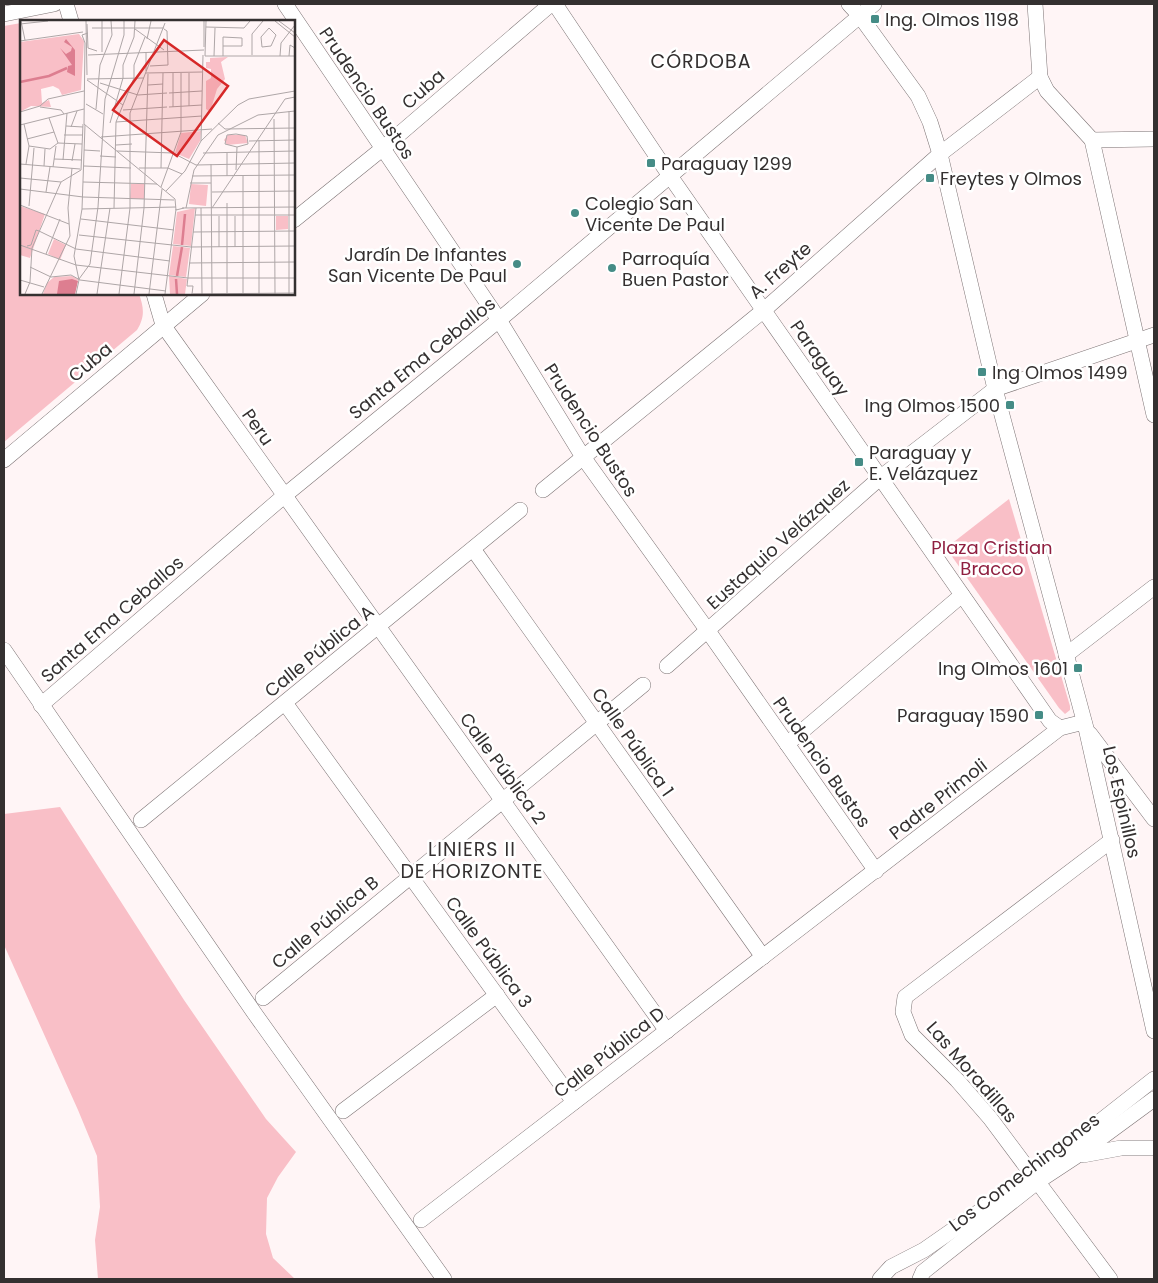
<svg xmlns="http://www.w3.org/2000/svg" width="1158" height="1283" font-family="Poppins,sans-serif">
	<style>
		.green { fill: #f9bfc7 }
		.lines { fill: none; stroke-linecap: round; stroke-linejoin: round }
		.minor-casing { stroke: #7c7374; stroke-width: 16 }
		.minor { stroke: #fff; stroke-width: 15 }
		.poi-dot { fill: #458c86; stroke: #fff; stroke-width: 2 }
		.labels { text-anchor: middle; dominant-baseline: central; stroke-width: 5; stroke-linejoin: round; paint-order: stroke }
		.poi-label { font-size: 18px; fill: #343030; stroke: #fff; text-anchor: start }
		.street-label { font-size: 18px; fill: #343030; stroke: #fff }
		.park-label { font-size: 18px; fill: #8f1f40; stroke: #fff }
		.neighbourhood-label { font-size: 19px; letter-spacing: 1px; fill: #343030; stroke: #fff }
		.inset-river { fill: none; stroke: #dd7e90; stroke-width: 2.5 }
		.inset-road { fill: none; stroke: #aea6a7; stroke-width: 1 }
		.view { fill: #d62828; fill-opacity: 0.15; stroke: #d62828; stroke-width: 2.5 }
		.inset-edge { fill: none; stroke: #343030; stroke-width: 2.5 }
	</style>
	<rect width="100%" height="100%" fill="#fff5f6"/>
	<g class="green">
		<path d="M 21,23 L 21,294 L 139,294 C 144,308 145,317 137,330 L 4,442 L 4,26 Z"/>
		<polygon points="1009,499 1070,706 1070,710 1065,714 1059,708 946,548"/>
		<polygon points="60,807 184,1000 266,1119 296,1152 278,1177 267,1198 266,1234 273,1258 295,1279 98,1279 95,1240 100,1207 97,1156 78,1110 4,945 4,814"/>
	</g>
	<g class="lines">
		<defs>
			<g id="minor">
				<polyline points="66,4 71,21"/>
				<polyline points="285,4 499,320 583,457 708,631 876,871"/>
				<polyline points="555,4 670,176 1050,721 1060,728"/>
				<polyline points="849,4 860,16 918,96 930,122 940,154 995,389 1086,728 1154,1031"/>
				<polyline points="1035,4 1040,77 1047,91 1092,140 1154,415"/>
				<polyline points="4,14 54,4"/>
				<polyline points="1092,140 1154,139"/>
				<polyline points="294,220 382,149 551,4"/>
				<polyline points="154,294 163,325 667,1031"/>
				<polyline points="4,460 202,294"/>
				<polyline points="543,490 764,310 940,154 1040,77"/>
				<polyline points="473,549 763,957"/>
				<polyline points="4,650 255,1014 444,1279"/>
				<polyline points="1066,655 1154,587"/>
				<polyline points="667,666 881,477 995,389 1154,335"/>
				<polyline points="285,703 574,1102"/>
				<polyline points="41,705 284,496 499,320 874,4"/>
				<polyline points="1090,734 1154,819"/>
				<polyline points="787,744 962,595"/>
				<polyline points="141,820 520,510"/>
				<polyline points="263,998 643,685"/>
				<polyline points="343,1111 497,995"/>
				<polyline points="1083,1155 1121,1148 1154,1148"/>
				<polyline points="421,1220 1060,728 1084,722"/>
				<polyline points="880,1279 891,1267 924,1250 1032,1175 1154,1079"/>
				<polyline points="920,1279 923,1272 1037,1182 1075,1157 1154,1099"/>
				<polyline points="1110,1279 990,1118 957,1080 912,1035 903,1012 905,997 1112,840"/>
			</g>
		</defs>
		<use href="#minor" class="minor-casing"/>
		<use href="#minor" class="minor"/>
	</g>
	<g class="poi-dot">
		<rect x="870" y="14" width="10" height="10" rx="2.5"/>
		<rect x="646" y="158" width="10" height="10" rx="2.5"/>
		<rect x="925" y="173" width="10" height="10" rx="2.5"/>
		<circle cx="575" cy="213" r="5"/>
		<circle cx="517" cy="264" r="5"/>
		<circle cx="612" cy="268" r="5"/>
		<rect x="977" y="367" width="10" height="10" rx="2.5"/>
		<rect x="1005" y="400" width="10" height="10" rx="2.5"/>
		<rect x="854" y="457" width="10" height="10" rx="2.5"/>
		<rect x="1073" y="663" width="10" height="10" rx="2.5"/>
		<rect x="1034" y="710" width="10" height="10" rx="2.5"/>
	</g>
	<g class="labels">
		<g class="poi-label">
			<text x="885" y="19">Ing. Olmos 1198</text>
			<text x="661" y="163">Paraguay 1299</text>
			<text x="940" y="178">Freytes y Olmos</text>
			<text x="585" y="203">Colegio San<tspan x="585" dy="21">Vicente De Paul</tspan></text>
			<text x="507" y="254" text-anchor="end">Jardín De Infantes<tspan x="507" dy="21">San Vicente De Paul</tspan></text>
			<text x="622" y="258">Parroquía<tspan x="622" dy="21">Buen Pastor</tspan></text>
			<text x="992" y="372">Ing Olmos 1499</text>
			<text x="1000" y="405" text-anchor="end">Ing Olmos 1500</text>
			<text x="869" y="452">Paraguay y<tspan x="869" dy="21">E. Velázquez</tspan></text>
			<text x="1068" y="668" text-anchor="end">Ing Olmos 1601</text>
			<text x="1029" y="715" text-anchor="end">Paraguay 1590</text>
		</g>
		<g class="street-label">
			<text transform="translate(423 89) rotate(-41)">Cuba</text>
			<text transform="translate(367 93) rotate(56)">Prudencio Bustos</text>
			<text transform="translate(780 270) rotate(-41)">A. Freyte</text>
			<text transform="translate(422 358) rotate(-39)">Santa Ema Ceballos</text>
			<text transform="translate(820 358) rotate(55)">Paraguay</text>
			<text transform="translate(90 362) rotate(-40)">Cuba</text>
			<text transform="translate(258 427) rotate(55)">Peru</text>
			<text transform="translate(591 430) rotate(57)">Prudencio Bustos</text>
			<text transform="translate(778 544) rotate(-42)">Eustaquio Velázquez</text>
			<text transform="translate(112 619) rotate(-41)">Santa Ema Ceballos</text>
			<text transform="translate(319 651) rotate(-39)">Calle Pública A</text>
			<text transform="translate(633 742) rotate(55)">Calle Pública 1</text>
			<text transform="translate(822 762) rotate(55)">Prudencio Bustos</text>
			<text transform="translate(503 768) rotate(54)">Calle Pública 2</text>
			<text transform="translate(938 799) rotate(-38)">Padre Primoli</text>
			<text transform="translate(1122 802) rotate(77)">Los Espinillos</text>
			<text transform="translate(325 922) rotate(-40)">Calle Pública B</text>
			<text transform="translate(489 952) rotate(54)">Calle Pública 3</text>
			<text transform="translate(609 1052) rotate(-38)">Calle Pública D</text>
			<text transform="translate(972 1072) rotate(49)">Las Moradillas</text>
			<text transform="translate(1024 1172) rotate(-37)">Los Comechingones</text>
		</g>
		<g class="park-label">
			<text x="992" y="547">Plaza Cristian<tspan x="992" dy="21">Bracco</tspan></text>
		</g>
		<g class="neighbourhood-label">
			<text x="701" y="61">CÓRDOBA</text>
			<text x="472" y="849">LINIERS II<tspan x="472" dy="22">DE HORIZONTE</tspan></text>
		</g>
	</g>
	<g transform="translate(20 20)">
		<rect width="275" height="275" fill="#fff5f6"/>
		<path d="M 59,14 L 64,21 L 61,70 L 42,75 L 39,69 L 33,66 L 21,69 L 22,83 L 29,80 L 31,87 L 11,86 L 0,92 L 0,22 ZM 208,37 L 201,42 L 205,59 L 197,69 L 190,92 L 186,89 L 186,61 L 191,58 L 191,49 L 186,48 L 186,42 L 190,42 L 190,38 ZM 181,111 L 180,121 L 169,139 L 155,133 L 161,113 ZM 208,115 L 225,115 L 228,123 L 207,125 L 204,120 ZM 111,164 L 125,164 L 124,179 L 110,179 ZM 171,164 L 188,165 L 186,186 L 169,184 ZM 0,186 L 25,194 L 10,238 L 0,235 ZM 175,188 L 171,226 L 153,224 L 157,192 ZM 256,196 L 268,196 L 268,209 L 256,210 ZM 34,219 L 46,225 L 40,240 L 28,234 ZM 153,226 L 170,228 L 166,257 L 149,255 ZM 52,256 L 58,259 L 55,274 L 23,274 L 27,263 L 34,257 ZM 149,256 L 167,259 L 165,274 L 150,274 Z" fill="#f9bfc7"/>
		<path d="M 46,19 L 55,30 L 55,56 L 47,52 L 48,46 L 52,45 L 40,28 L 46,34 L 51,31 L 52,27 L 44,22 ZM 52,259 L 58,261 L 55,274 L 37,274 L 39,261 Z" fill="#dd7e90"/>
		<path class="inset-river" d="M 0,62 L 29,56 L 47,48M 162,225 L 165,194M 157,256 L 162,227M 156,259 L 157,274"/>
		<path class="inset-road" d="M 1,1 L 5,20M 66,1 L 67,55M 82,1 L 82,32M 186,1 L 185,36 L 275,36M 255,1 L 275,17M 259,1 L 275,13M 0,4 L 28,1M 67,4 L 68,28 L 77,31M 186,7 L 224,8 L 230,1M 72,8 L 144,8M 249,8 L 256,15 L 251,26 L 242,27 L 241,17 ZM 115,9 L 144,30M 68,13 L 62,15 L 65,23 L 64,104 L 155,179 L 156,190 L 164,188M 127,19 L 131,1M 0,21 L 63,12M 184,27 L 184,1M 126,32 L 126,51M 68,35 L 184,30M 232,35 L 232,14 L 243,1M 194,36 L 195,8M 203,36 L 203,17 L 222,18 L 222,26 L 203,26M 260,36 L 261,23 L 275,5M 269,36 L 270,25 L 275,28M 130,46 L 148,45 L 147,11 L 144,9M 126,53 L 182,52M 67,59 L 124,58M 67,60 L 103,85M 80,63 L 118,75 L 147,73M 128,65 L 143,64M 149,73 L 182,71M 66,84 L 83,94M 169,86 L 169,53M 20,87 L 41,90 L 44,94M 149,87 L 182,85M 153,87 L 153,53M 76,89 L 80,45 L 92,15 L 91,1M 103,90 L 147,87M 269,91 L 269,274M 0,92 L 20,86 L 28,79 L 64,71M 29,98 L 38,123M 254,99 L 255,274M 96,102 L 182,96M 90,103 L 103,58 L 103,45 L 114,17 L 115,1M 198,103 L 205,109 L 275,108M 4,104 L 9,126 L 6,144M 0,105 L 64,89M 46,106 L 63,107M 51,107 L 57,91M 216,114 L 227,116 L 228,124 L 217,127 L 205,124 L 207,115 ZM 44,115 L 63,115M 81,117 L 192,109M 7,119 L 34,112M 239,120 L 239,274M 181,121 L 183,35M 229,121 L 275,120M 96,125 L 112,124M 9,126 L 30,129 L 38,123 L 62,124M 64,130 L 80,131M 97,131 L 153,133 L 176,145 L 275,143M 183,133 L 275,131M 207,133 L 207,156M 80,136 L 96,137M 34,139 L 62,140M 43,140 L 47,93M 52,141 L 55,124M 0,144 L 60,149M 191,144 L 192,274M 24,146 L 25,129M 64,146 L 111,148M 33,147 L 36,126M 119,148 L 148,148 L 162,154M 141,148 L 143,53M 61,150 L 63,104M 216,150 L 217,127M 172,156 L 275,155M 0,158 L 41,162 L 61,150M 63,162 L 137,164M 170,163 L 191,163M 141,167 L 161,112 L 161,53M 0,169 L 63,177 L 154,180M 146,171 L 165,151 L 181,121 L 218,85 L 229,79 L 275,71M 26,172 L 30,147M 192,172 L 275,171M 207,183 L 207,273M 0,185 L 49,204M 9,186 L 14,128M 94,188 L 96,102 L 114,58 L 114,45 L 125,17M 162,188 L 275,187M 166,188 L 174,150 L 198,115 L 238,95 L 275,91M 181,188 L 182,274M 192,188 L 265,79 L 275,77M 62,189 L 156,187M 175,195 L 275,195M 199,196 L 199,227M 215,196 L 215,227M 61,199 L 154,210M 19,211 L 56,229 L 150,241M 173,212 L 275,211M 59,215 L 171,227 L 275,226M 0,225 L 56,245 L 168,258 L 275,258M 7,226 L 11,225 L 16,210 L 19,211M 26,234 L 40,199M 169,243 L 275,242M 10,247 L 31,257 L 51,255 L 60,260 L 146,271M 59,259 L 70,244 L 78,187 L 85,79 L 104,15 L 104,1M 0,260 L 24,267M 5,274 L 10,262 L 12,228 L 41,162M 22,274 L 50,216 L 48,188 L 52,148M 56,274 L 59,260 L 54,236 L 62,189 L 65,105M 77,274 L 90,188M 99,274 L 110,188 L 110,93 L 145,3M 114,274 L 124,188 L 128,54M 129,274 L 142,169M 145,274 L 156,189M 172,274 L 173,266 L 167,266 L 176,188M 173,274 L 275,273M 223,274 L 223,156"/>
		<path class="view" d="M 144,20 L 208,66 L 157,136 L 93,90 Z"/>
		<rect width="275" height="275" class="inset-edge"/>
	</g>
	<rect width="1158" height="1283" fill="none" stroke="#343030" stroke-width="10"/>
</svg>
